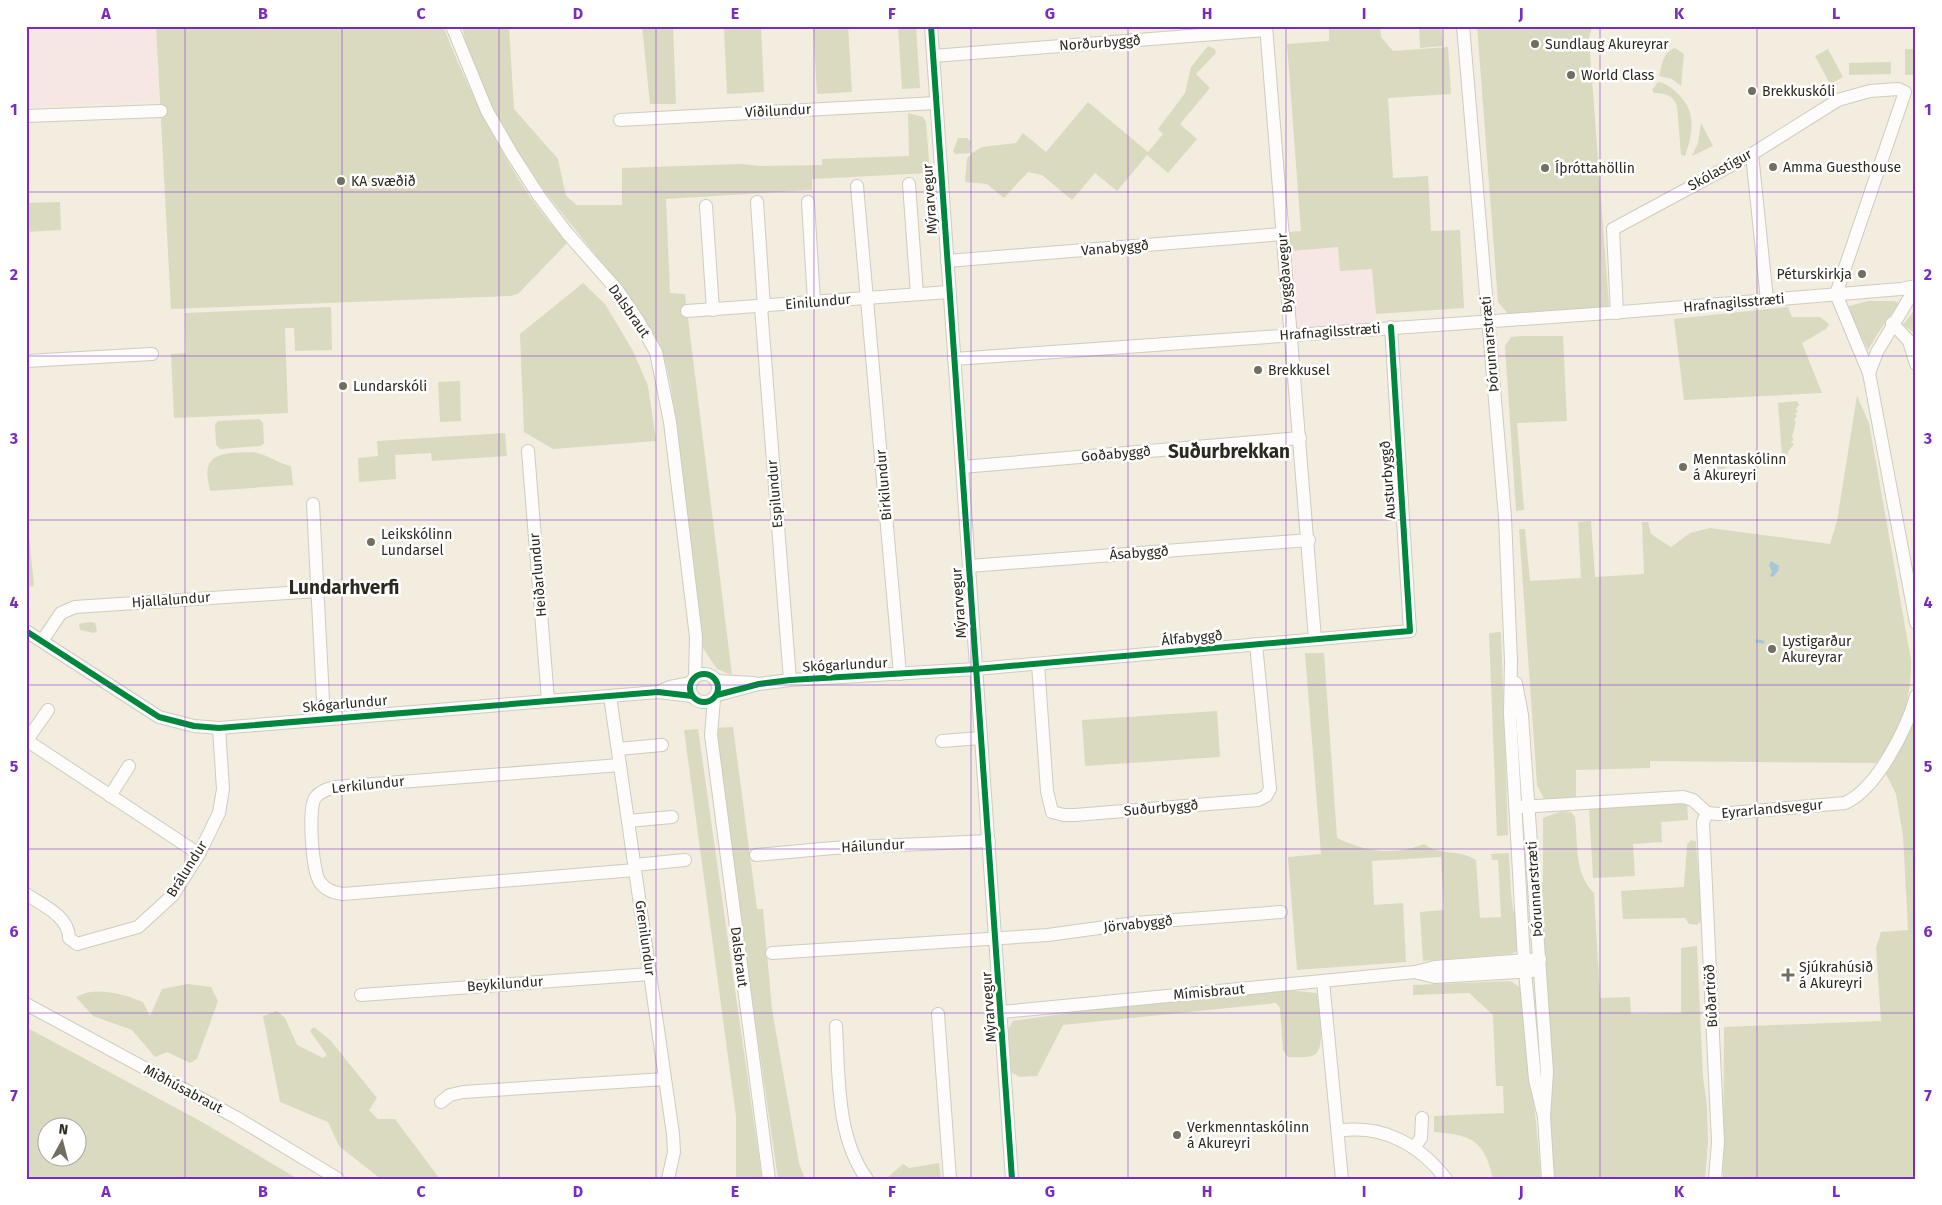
<svg xmlns="http://www.w3.org/2000/svg" width="1942" height="1205" font-family="'Fira Sans',sans-serif">
	<style>
		.commercial { fill: #f6e6e4 }
		.green { fill: #dadac0; fill-rule: evenodd }
		.water { fill: #a4c7d9 }
		.lines { fill: none; stroke-linecap: round; stroke-linejoin: round }
		.stream { stroke: #a4c7d9; stroke-width: 3 }
		.minor-casing { stroke: #cfcbbf; stroke-width: 14 }
		.minor { stroke: #fdfcfa; stroke-width: 12 }
		.cycleway-casing { stroke: #fff; stroke-width: 9 }
		.cycleway { stroke: #00873e; stroke-width: 6 }
		.grid { fill: none; stroke: #7b2cbf; stroke-width: 1; stroke-opacity: 0.55 }
		.poi-dot { fill: #716e62; stroke: #fff; stroke-width: 2 }
		.labels { text-anchor: middle; dominant-baseline: central; stroke-width: 5; stroke-linejoin: round; paint-order: stroke }
		.street-label { font-size: 14px; fill: #2c291f; stroke: #fff }
		.poi-label { font-size: 14px; fill: #2c291f; stroke: #fff; text-anchor: start }
		.district-label { font-size: 19px; font-weight: bold; fill: #2c291f; stroke: #fff }
		.neatline { fill: none; stroke: #7b2cbf; stroke-width: 2 }
		.grid-label { font-size: 16px; text-anchor: middle; font-weight: bold; fill: #7b2cbf }
	</style>
	<rect width="100%" height="100%" fill="#f2edde"/>
	<g class="commercial">
		<polygon points="26,26 156,26 158,101 26,107"/>
		<polygon points="1338,247 1372,268 1376,322 1296,329 1290,251"/>
	</g>
	<g class="green">
		<path d="M 156,26 L 443,26 C 467,87 496,147 533,201 C 543,215 555,229 567,243 L 518,294 L 510,296 L 171,309 Z"/>
		<path d="M 462,26 L 509,26 L 514,109 L 558,159 L 566,196 L 577,205 L 622,205 L 622,168 L 741,164 L 760,166 L 822,165 L 822,159 L 909,156 L 908,113 L 923,117 L 926,122 L 930,173 L 812,179 L 812,190 L 666,199 L 670,293 L 685,294 L 732,675 L 717,669 L 703,648 C 690,581 686,510 678,442 C 675,418 671,370 660,349 C 599,236 489,161 462,26 Z"/>
		<polygon points="642,26 673,26 676,104 650,104"/>
		<polygon points="724,26 761,26 764,92 727,94"/>
		<polygon points="813,26 848,26 852,92 817,94"/>
		<polygon points="898,26 916,26 920,88 902,89"/>
		<polygon points="1380,26 1381,37 1393,51 1448,47 1451,94 1388,98 1393,178 1428,176 1431,231 1460,230 1464,308 1376,314 1372,269 1340,271 1338,247 1290,251 1289,232 1301,231 1287,44 1329,41 1329,27"/>
		<polygon points="1419,26 1441,26 1443,46 1420,48"/>
		<polygon points="1477,26 1592,26 1589,39 1609,306 1509,315 1498,302"/>
		<polygon points="1208,46 1215,49 1216,53 1196,74 1210,88 1180,124 1197,139 1168,173 1147,155 1117,191 1095,173 1072,200 1042,175 1028,172 1004,198 987,184 965,182 967,159 972,153 955,154 953,151 958,138 967,138 971,142 970,152 972,153 982,147 1016,143 1023,133 1046,152 1088,102 1148,152 1163,134 1158,129 1185,93 1191,67"/>
		<path d="M 1675,48 L 1684,54 L 1681,86 L 1672,79 L 1659,76 C 1662,65 1663,52 1675,48 Z"/>
		<polygon points="1828,49 1843,77 1830,84 1815,56"/>
		<rect x="1905" y="49" width="11" height="26"/>
		<polygon points="1891,62 1891,74 1849,75 1849,63"/>
		<path d="M 1658,82 C 1666,83 1672,88 1678,94 C 1697,112 1693,133 1685,156 L 1681,155 L 1677,106 C 1673,95 1665,93 1654,93 L 1652,90 Z"/>
		<polygon points="1701,123 1713,146 1692,156 1698,143"/>
		<polygon points="60,202 61,230 26,232 26,203"/>
		<polygon points="583,283 605,304 633,351 648,386 656,441 553,449 524,432 520,334"/>
		<polygon points="1868,301 1894,301 1899,303 1878,333 1868,350 1851,315 1849,306"/>
		<polygon points="331,307 332,350 295,351 294,328 285,328 288,413 174,418 171,354 186,353 185,313"/>
		<polygon points="1788,307 1792,317 1820,317 1829,324 1826,329 1802,343 1822,393 1684,400 1674,319"/>
		<polygon points="1916,308 1916,334 1903,325"/>
		<polygon points="1521,336 1563,336 1567,421 1517,423 1524,510 1516,511 1505,346 1511,337"/>
		<polygon points="460,381 461,421 440,422 438,382"/>
		<path d="M 1857,396 L 1869,423 L 1911,660 C 1912,698 1900,733 1876,763 L 1650,761 L 1650,768 L 1576,770 L 1576,800 L 1545,801 L 1537,785 L 1519,529 L 1525,529 L 1530,581 L 1581,578 L 1578,522 L 1591,521 L 1595,577 L 1644,574 L 1642,522 L 1648,522 L 1651,534 L 1671,547 L 1690,533 L 1710,528 L 1830,544 L 1837,521 Z"/>
		<polygon points="1797,401 1799,405 1796,409 1798,411 1795,414 1797,416 1794,420 1796,422 1792,437 1794,439 1791,442 1794,444 1788,452 1786,465 1761,462 1735,466 1733,459 1782,455 1778,403"/>
		<polygon points="259,419 263,423 264,443 261,446 220,449 216,445 215,425 218,421"/>
		<polygon points="505,433 507,456 432,461 431,453 395,455 396,479 359,482 358,458 378,456 377,441"/>
		<path d="M 253,452 C 267,454 277,463 291,466 L 293,485 L 210,491 C 209,485 206,474 208,468 C 211,450 240,453 253,452 Z"/>
		<polygon points="1730,459 1731,465 1715,473 1714,461"/>
		<polygon points="26,502 34,586 26,587"/>
		<polygon points="89,622 95,623 97,631 94,633 80,630 79,624"/>
		<polygon points="1501,632 1508,835 1497,836 1489,633"/>
		<path d="M 1305,653 L 1324,653 L 1337,838 C 1366,852 1394,856 1424,844 C 1440,856 1460,849 1476,860 L 1480,918 L 1501,917 L 1498,860 L 1492,860 L 1491,854 L 1509,853 L 1511,893 L 1513,909 L 1518,920 L 1520,950 L 1511,954 L 1423,961 L 1420,912 L 1444,910 L 1441,857 L 1372,861 L 1374,905 L 1403,903 L 1406,962 L 1297,970 L 1288,857 L 1321,854 Z"/>
		<polygon points="1217,711 1220,757 1085,766 1082,720"/>
		<polygon points="1916,714 1916,1179 1723,1179 1724,1027 1881,1021 1876,948 1881,932 1908,930 1903,836 1896,794 1885,772 1909,732"/>
		<polygon points="733,727 757,909 763,909 772,1010 799,1163 805,1179 778,1179 713,728"/>
		<polygon points="698,729 762,1179 736,1179 736,1116 684,730"/>
		<polygon points="1687,801 1688,820 1661,822 1662,842 1633,844 1635,876 1593,878 1589,807"/>
		<path d="M 1562,811 L 1571,812 L 1575,817 C 1578,843 1574,874 1594,893 L 1600,998 L 1630,997 L 1631,1014 L 1681,1013 L 1681,948 L 1697,946 L 1703,1077 L 1707,1106 L 1708,1143 L 1705,1179 L 1554,1179 L 1550,1133 L 1540,883 L 1543,882 L 1543,818 Z"/>
		<polygon points="1691,840 1696,841 1696,845 1702,920 1697,925 1689,924 1685,918 1623,919 1621,891 1684,887 1687,845"/>
		<path d="M 1510,981 L 1520,987 L 1525,1001 L 1541,1179 L 1493,1179 C 1484,1139 1471,1135 1434,1132 L 1434,1116 L 1504,1113 L 1503,1086 L 1496,1086 L 1493,1015 L 1469,993 L 1413,995 L 1413,985 Z"/>
		<path d="M 188,984 L 211,987 L 218,1001 L 197,1059 L 190,1063 L 167,1052 L 155,1057 L 132,1030 L 93,1016 L 76,997 C 95,986 123,994 143,1002 L 150,1016 L 162,989 Z"/>
		<path d="M 1287,990 L 1317,993 C 1318,1007 1328,1052 1312,1056 C 1305,1058 1295,1057 1288,1057 L 1283,1050 L 1280,1008 L 1276,1003 L 1063,1025 L 1037,1076 L 1020,1077 L 1011,1072 L 1007,1031 L 1013,1021 L 1110,1007 Z"/>
		<polygon points="277,1011 285,1018 297,1045 323,1058 327,1055 310,1031 314,1027 330,1040 377,1098 369,1110 378,1119 395,1119 440,1179 381,1179 339,1146 328,1122 280,1102 263,1016"/>
		<path d="M 26,1027 L 202,1122 L 298,1179 L 26,1179 ZM 48,1128 L 78,1128 L 78,1158 L 48,1158 Z"/>
		<polygon points="939,1163 941,1179 886,1179 903,1164 909,1168"/>
	</g>
	<polygon class="water" points="1771,561 1779,566 1778,571 1773,577 1770,576 1772,572 1769,565"/>
	<g class="lines">
		<polyline class="stream" points="1757,641 1763,642"/>
		<defs>
			<g id="minor">
				<polyline points="452,26 487,111 512,154 539,196 567,233 618,291 637,319 656,352 670,422 696,637 695,677"/>
				<polyline points="931,26 1012,1179"/>
				<polyline points="1266,26 1315,639"/>
				<polyline points="1463,26 1505,517 1511,661 1510,714 1524,960 1535,1079 1544,1117"/>
				<polyline points="933,56 1266,30"/>
				<polyline points="26,116 161,111"/>
				<polyline points="620,120 936,103"/>
				<polyline points="1752,154 1767,300"/>
				<polyline points="909,184 917,294"/>
				<polyline points="857,186 900,674"/>
				<polyline points="757,202 764,307"/>
				<polyline points="808,202 814,302"/>
				<polyline points="706,206 713,310"/>
				<polyline points="947,261 1283,234"/>
				<polyline points="761,307 790,680"/>
				<polyline points="687,311 949,292"/>
				<polyline points="1617,313 1613,229 1752,154 1838,100 1870,91 1898,89 1905,92 1836,294 1869,373 1916,623"/>
				<polyline points="1892,323 1909,341 1916,364"/>
				<polyline points="954,359 1622,312 1901,289 1916,286"/>
				<polyline points="26,361 152,354"/>
				<polyline points="1869,373 1877,352 1916,287"/>
				<polyline points="528,451 548,700"/>
				<polyline points="962,467 1300,438"/>
				<polyline points="313,504 324,719"/>
				<polyline points="969,566 1309,540"/>
				<polyline points="26,631 159,717 194,726 219,728 658,692 692,696"/>
				<polyline points="42,641 61,613 75,607 317,591"/>
				<polyline points="1038,664 1047,791 1052,812 1064,815 1075,815 1258,800 1266,796 1270,789 1256,644"/>
				<circle cx="704" cy="688" r="14"/>
				<polyline points="716,681 754,683"/>
				<polyline points="1516,683 1522,715 1547,1072 1544,1117 1548,1179"/>
				<polyline points="658,692 670,687 691,683"/>
				<polyline points="717,695 759,684 790,680 976,669 1410,631 1391,327"/>
				<polyline points="610,696 673,1134 674,1152 668,1179"/>
				<polyline points="714,699 711,735 769,1179"/>
				<polyline points="26,740 199,854"/>
				<polyline points="27,740 48,710"/>
				<polyline points="942,741 981,738"/>
				<polyline points="618,749 662,745"/>
				<path d="M 620,765 L 335,787 C 328,789 320,791 315,798 C 308,808 312,872 320,882 C 325,890 335,893 343,894 L 635,870"/>
				<polyline points="110,796 129,766"/>
				<path d="M 1521,807 L 1683,797 L 1693,800 L 1707,813 L 1719,814 L 1845,803 C 1877,789 1907,728 1916,696"/>
				<polyline points="1707,813 1703,822 1718,1142 1715,1179"/>
				<polyline points="628,821 672,817"/>
				<polyline points="756,855 833,848 989,841"/>
				<polyline points="634,865 685,860"/>
				<path d="M 26,894 C 42,905 69,916 69,938 L 77,944 L 138,927 L 173,895 L 199,854 L 219,813 L 223,789 L 219,728"/>
				<polyline points="772,953 1048,935 1135,923 1281,912"/>
				<polyline points="1418,973 1435,977 1532,971"/>
				<polyline points="1323,981 1342,1179"/>
				<polyline points="361,995 650,974"/>
				<polyline points="26,1004 237,1118 338,1179"/>
				<polyline points="1002,1012 1415,972 1435,967 1540,959"/>
				<polyline points="938,1014 950,1179"/>
				<path d="M 836,1026 C 839,1076 836,1137 867,1179"/>
				<polyline points="441,1102 450,1095 463,1092 665,1079"/>
				<path d="M 1338,1131 C 1382,1124 1419,1144 1446,1179"/>
				<polyline points="1414,1148 1421,1138 1422,1118"/>
			</g>
		</defs>
		<use href="#minor" class="minor-casing"/>
		<use href="#minor" class="minor"/>
		<defs>
			<g id="cycleway">
				<polyline points="931,26 1012,1179"/>
				<polyline points="26,631 159,717 194,726 219,728 658,692 692,696"/>
				<circle cx="704" cy="688" r="14"/>
				<polyline points="717,695 759,684 790,680 976,669 1410,631 1391,327"/>
			</g>
		</defs>
		<use href="#cycleway" class="cycleway-casing"/>
		<use href="#cycleway" class="cycleway"/>
	</g>
	<path class="grid" d="M 185,26 L 185,1179M 342,26 L 342,1179M 499,26 L 499,1179M 656,26 L 656,1179M 814,26 L 814,1179M 971,26 L 971,1179M 1128,26 L 1128,1179M 1286,26 L 1286,1179M 1443,26 L 1443,1179M 1600,26 L 1600,1179M 1757,26 L 1757,1179M 26,192 L 1916,192M 26,356 L 1916,356M 26,520 L 1916,520M 26,685 L 1916,685M 26,849 L 1916,849M 26,1013 L 1916,1013"/>
	<g class="poi-dot">
		<circle cx="1535" cy="44" r="5"/>
		<circle cx="1571" cy="75" r="5"/>
		<circle cx="1752" cy="91" r="5"/>
		<circle cx="1773" cy="167" r="5"/>
		<circle cx="1545" cy="168" r="5"/>
		<circle cx="341" cy="181" r="5"/>
		<circle cx="1862" cy="274" r="5"/>
		<circle cx="1258" cy="370" r="5"/>
		<circle cx="343" cy="386" r="5"/>
		<circle cx="1683" cy="467" r="5"/>
		<circle cx="371" cy="542" r="5"/>
		<circle cx="1772" cy="649" r="5"/>
		<path d="M1785.5 967.5h5v5h5v5h-5v5h-5v-5h-5v-5h5z"/>
		<circle cx="1177" cy="1135" r="5"/>
	</g>
	<g class="labels">
		<g class="street-label">
			<text transform="translate(1100 43) rotate(-4)">Norðurbyggð</text>
			<text transform="translate(778 111) rotate(-3)">Víðilundur</text>
			<text transform="translate(1720 170) rotate(-29)">Skólastígur</text>
			<text transform="translate(930 199) rotate(-94)">Mýrarvegur</text>
			<text transform="translate(1115 248) rotate(-5)">Vanabyggð</text>
			<text transform="translate(1285 273) rotate(-94)">Byggðavegur</text>
			<text transform="translate(818 302) rotate(-5)">Einilundur</text>
			<text transform="translate(1734 303) rotate(-5)">Hrafnagilsstræti</text>
			<text transform="translate(629 311) rotate(55)">Dalsbraut</text>
			<text transform="translate(1330 332) rotate(-4)">Hrafnagilsstræti</text>
			<text transform="translate(1490 344) rotate(-95)">Þórunnarstræti</text>
			<text transform="translate(1116 454) rotate(-5)">Goðabyggð</text>
			<text transform="translate(1388 480) rotate(-94)">Austurbyggð</text>
			<text transform="translate(884 485) rotate(-95)">Birkilundur</text>
			<text transform="translate(775 494) rotate(-95)">Espilundur</text>
			<text transform="translate(1139 553) rotate(-4)">Ásabyggð</text>
			<text transform="translate(538 575) rotate(-95)">Heiðarlundur</text>
			<text transform="translate(171 600) rotate(-4)">Hjallalundur</text>
			<text transform="translate(959 603) rotate(-94)">Mýrarvegur</text>
			<text transform="translate(1192 638) rotate(-5)">Álfabyggð</text>
			<text transform="translate(845 665) rotate(-3)">Skógarlundur</text>
			<text transform="translate(345 704) rotate(-5)">Skógarlundur</text>
			<text transform="translate(368 785) rotate(-6)">Lerkilundur</text>
			<text transform="translate(1161 808) rotate(-5)">Suðurbyggð</text>
			<text transform="translate(1772 809) rotate(-5)">Eyrarlandsvegur</text>
			<text transform="translate(873 846) rotate(-3)">Háilundur</text>
			<text transform="translate(187 869) rotate(-58)">Brálundur</text>
			<text transform="translate(1535 889) rotate(-94)">Þórunnarstræti</text>
			<text transform="translate(1138 924) rotate(-6)">Jörvabyggð</text>
			<text transform="translate(645 938) rotate(82)">Grenilundur</text>
			<text transform="translate(739 957) rotate(83)">Dalsbraut</text>
			<text transform="translate(505 984) rotate(-4)">Beykilundur</text>
			<text transform="translate(1209 992) rotate(-5)">Mímisbraut</text>
			<text transform="translate(1711 996) rotate(-93)">Búðartröð</text>
			<text transform="translate(989 1007) rotate(-94)">Mýrarvegur</text>
			<text transform="translate(183 1089) rotate(28)">Miðhúsabraut</text>
		</g>
		<g class="poi-label">
			<text x="1545" y="44">Sundlaug Akureyrar</text>
			<text x="1581" y="75">World Class</text>
			<text x="1762" y="91">Brekkuskóli</text>
			<text x="1783" y="167">Amma Guesthouse</text>
			<text x="1555" y="168">Íþróttahöllin</text>
			<text x="351" y="181">KA svæðið</text>
			<text x="1852" y="274" text-anchor="end">Péturskirkja</text>
			<text x="1268" y="370">Brekkusel</text>
			<text x="353" y="386">Lundarskóli</text>
			<text x="1693" y="459">Menntaskólinn<tspan x="1693" dy="16">á Akureyri</tspan></text>
			<text x="381" y="534">Leikskólinn<tspan x="381" dy="16">Lundarsel</tspan></text>
			<text x="1782" y="641">Lystigarður<tspan x="1782" dy="16">Akureyrar</tspan></text>
			<text x="1799" y="967">Sjúkrahúsið<tspan x="1799" dy="16">á Akureyri</tspan></text>
			<text x="1187" y="1127">Verkmenntaskólinn<tspan x="1187" dy="16">á Akureyri</tspan></text>
		</g>
		<g class="district-label">
			<text x="1229" y="451">Suðurbrekkan</text>
			<text x="344" y="587">Lundarhverfi</text>
		</g>
	</g>
	<rect width="1942" height="1205" fill="none" stroke="#ffffff" stroke-width="55"/>
	<g transform="translate(62 1142) rotate(7)"><circle r="24" fill="#ffffff" stroke="#aba9a5"/>
	<path d="M0-4L9 19L0 12L-9 19Z" fill="#716e62"/>
	<text y="-8" font-size="14" font-weight="bold" text-anchor="middle" fill="#2c291f">N</text>
	</g>
	<rect x="28" y="28" width="1886" height="1150" class="neatline"/>
	<g class="grid-label">
		<text x="106" y="19">A</text>
		<text x="263" y="19">B</text>
		<text x="421" y="19">C</text>
		<text x="578" y="19">D</text>
		<text x="735" y="19">E</text>
		<text x="892" y="19">F</text>
		<text x="1050" y="19">G</text>
		<text x="1207" y="19">H</text>
		<text x="1364" y="19">I</text>
		<text x="1521" y="19">J</text>
		<text x="1679" y="19">K</text>
		<text x="1836" y="19">L</text>
		<text x="14" y="115">1</text>
		<text x="1928" y="115">1</text>
		<text x="14" y="280">2</text>
		<text x="1928" y="280">2</text>
		<text x="14" y="444">3</text>
		<text x="1928" y="444">3</text>
		<text x="14" y="608">4</text>
		<text x="1928" y="608">4</text>
		<text x="14" y="772">5</text>
		<text x="1928" y="772">5</text>
		<text x="14" y="937">6</text>
		<text x="1928" y="937">6</text>
		<text x="14" y="1101">7</text>
		<text x="1928" y="1101">7</text>
		<text x="106" y="1197">A</text>
		<text x="263" y="1197">B</text>
		<text x="421" y="1197">C</text>
		<text x="578" y="1197">D</text>
		<text x="735" y="1197">E</text>
		<text x="892" y="1197">F</text>
		<text x="1050" y="1197">G</text>
		<text x="1207" y="1197">H</text>
		<text x="1364" y="1197">I</text>
		<text x="1521" y="1197">J</text>
		<text x="1679" y="1197">K</text>
		<text x="1836" y="1197">L</text>
	</g>
</svg>
